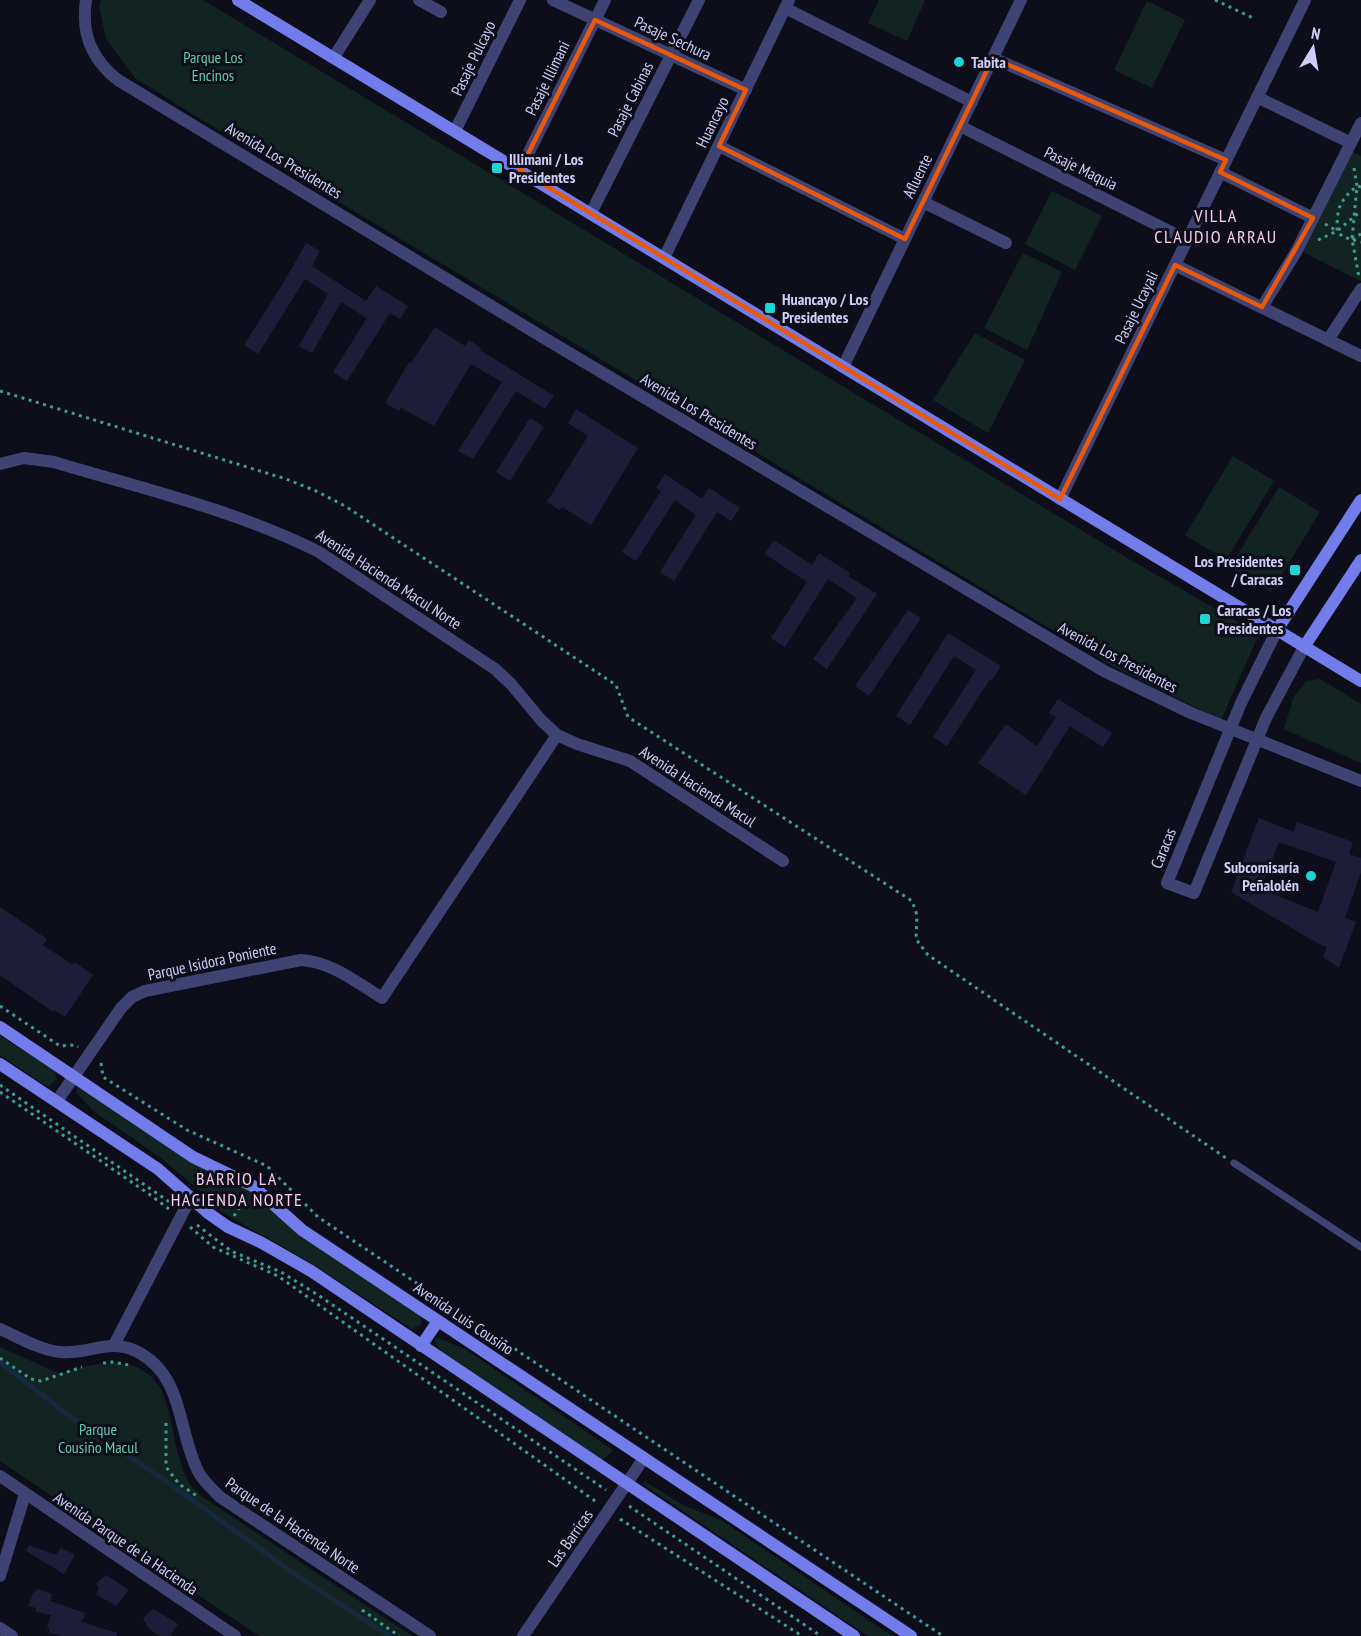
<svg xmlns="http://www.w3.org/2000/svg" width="1361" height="1636" font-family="'PT Sans Narrow',sans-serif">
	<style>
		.green { fill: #122421 }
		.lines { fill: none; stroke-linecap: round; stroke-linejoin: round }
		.stream { stroke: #14293e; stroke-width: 5 }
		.building { fill: #1f1c39; fill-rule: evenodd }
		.path { stroke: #3c9e8e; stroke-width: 3; stroke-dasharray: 3 4.5; stroke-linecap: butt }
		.lane { stroke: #3f4374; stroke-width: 7 }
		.street { stroke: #3f4374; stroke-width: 12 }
		.secondary { stroke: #727ceb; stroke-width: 12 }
		.marked { fill: none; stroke: #e8590c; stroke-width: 4.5; stroke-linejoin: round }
		.poi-dot { fill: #1ed5d3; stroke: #0e0e1b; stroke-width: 2 }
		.labels { text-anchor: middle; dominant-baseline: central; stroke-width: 6; stroke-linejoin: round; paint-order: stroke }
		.street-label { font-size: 16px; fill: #cfcef8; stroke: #0e0e1b }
		.park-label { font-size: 16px; fill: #65cda8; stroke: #0e0e1b }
		.poi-label { font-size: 16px; font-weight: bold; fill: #cfcef8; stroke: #0e0e1b; text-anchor: start }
		.neighbourhood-label { font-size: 18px; letter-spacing: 1.5px; fill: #f8d0ee; stroke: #0e0e1b }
	</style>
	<rect width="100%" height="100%" fill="#0e0e1b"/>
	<g class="green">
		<polygon points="101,0 203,0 1129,559 1259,634 1221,720 1114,667 189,112 135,78 106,39 99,6"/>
		<polygon points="879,0 925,0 907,41 868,23"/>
		<polygon points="1147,1 1185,20 1152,88 1114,70"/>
		<polygon points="1351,151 1361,156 1361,281 1301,251"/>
		<polygon points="1052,191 1102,216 1075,270 1025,244"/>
		<polygon points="1023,253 1062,272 1027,350 984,328"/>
		<polygon points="975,333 1025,360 988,433 933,400"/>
		<polygon points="1233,456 1274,481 1226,560 1185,535"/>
		<polygon points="1279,487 1320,512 1271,592 1230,567"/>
		<polygon points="1320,679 1361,704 1361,763 1284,729 1293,699 1306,681"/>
		<polygon points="0,1036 54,1069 57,1079 48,1087 0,1055"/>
		<polygon points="77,1087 119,1112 152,1136 207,1171 250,1191 421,1314 421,1325 412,1329 306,1260 222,1212 199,1190 161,1158 92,1110 77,1093"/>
		<polygon points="438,1338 465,1349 613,1450 601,1462 455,1366 437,1346 435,1339"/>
		<path d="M 0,1347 L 60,1374 C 101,1360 152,1351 167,1405 C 174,1429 176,1458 188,1481 C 191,1488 201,1495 207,1500 L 412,1636 L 259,1636 L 0,1461 Z"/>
		<polygon points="644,1481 683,1505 721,1520 892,1636 868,1636 643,1484"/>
	</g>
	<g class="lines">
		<polyline class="stream" points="0,1362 76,1421 163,1479 306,1582 390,1636"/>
	</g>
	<g class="building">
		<polygon points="306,243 320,251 312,266 366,301 376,286 408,306 400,319 390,313 347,381 333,372 367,318 341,302 312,353 299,346 328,294 305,279 258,354 244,345 282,285"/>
		<polygon points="435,327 465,346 469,340 481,348 480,350 554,396 545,409 516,391 473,459 458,451 502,382 471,364 434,426 401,408 399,411 385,403 409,362 411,363"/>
		<polygon points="576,409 638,448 591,525 562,507 560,510 547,502 588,436 568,423"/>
		<polygon points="530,418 544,427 510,481 496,472"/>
		<polygon points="665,474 702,499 709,488 740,508 731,521 717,512 674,581 660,572 696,515 675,500 636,561 622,552 661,491 656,488"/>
		<polygon points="774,540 812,565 819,553 850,573 848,576 877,594 827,669 813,659 857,598 828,579 785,647 771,638 807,582 765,554"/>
		<polygon points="908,610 921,618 869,696 855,686"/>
		<polygon points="948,633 1001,666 992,680 990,679 947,746 933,737 976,670 954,656 910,725 896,716"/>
		<polygon points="1058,699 1112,733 1103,747 1070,726 1026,795 978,763 1006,724 1037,746 1056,717 1049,713"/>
		<path d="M 1259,818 L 1294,832 L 1297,822 L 1353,842 L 1349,854 L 1361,858 L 1361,872 L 1345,918 L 1356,922 L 1339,968 L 1323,957 L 1327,947 L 1317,943 L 1231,892 ZM 1279,842 L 1336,862 L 1318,912 L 1261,889 Z"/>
		<polygon points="0,907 47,939 43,945 73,965 74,962 93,975 65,1017 54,1010 53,1012 0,975"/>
		<polygon points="29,1545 56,1555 61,1548 75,1555 64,1574 26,1551"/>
		<polygon points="106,1575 129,1590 116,1606 96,1594 99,1588 96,1584"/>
		<polygon points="38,1589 52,1594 50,1601 85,1613 83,1620 79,1621 117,1633 117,1636 62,1636 49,1633 49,1628 47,1627 51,1615 36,1612 36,1608 28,1606 33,1593"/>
		<polygon points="153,1609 178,1624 170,1636 160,1636 148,1628 143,1618"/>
	</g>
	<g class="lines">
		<g class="path">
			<polyline points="1215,0 1255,19"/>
			<polyline points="1354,168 1357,186 1352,239 1359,277"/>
			<path d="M 1361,187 L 1357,186 C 1339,201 1337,208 1337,231 L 1343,237 L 1361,242"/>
			<polyline points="1325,224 1337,231"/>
			<polyline points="1352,239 1361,234"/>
			<polyline points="1318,240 1337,231 1361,211"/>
			<polyline points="0,391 286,479 316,491 345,506 616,685 628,717 912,901 917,915 916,939 928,955 1226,1158"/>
			<polyline points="0,1006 60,1046 75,1045 78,1047"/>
			<polyline points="101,1063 103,1077 187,1130 267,1166 318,1217 943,1636"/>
			<polyline points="0,1085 171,1203"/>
			<polyline points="0,1092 149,1194 169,1209"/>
			<polyline points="234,1216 245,1199"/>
			<polyline points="197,1225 231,1251 281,1272 318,1295 606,1490"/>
			<polyline points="190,1227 213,1247 278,1276 598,1503"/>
			<polyline points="0,1358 31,1379 41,1381 82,1367"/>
			<polyline points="103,1363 112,1362 129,1365"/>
			<polyline points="166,1423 166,1467 179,1484 197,1496"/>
			<polyline points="629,1506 821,1636"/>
			<polyline points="620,1519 802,1636"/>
			<polyline points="362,1610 399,1636"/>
		</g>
		<polyline class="lane" points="1234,1163 1361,1247"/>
		<g class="street">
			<path d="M 86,0 C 81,33 91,59 118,80 L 549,341 L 1104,671 L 1191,713 L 1361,781"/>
			<polyline points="419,0 441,12"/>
			<polyline points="553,0 746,90"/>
			<polyline points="785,8 972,102"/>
			<polyline points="334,57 370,0"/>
			<polyline points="993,58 1226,160"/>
			<polyline points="1257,97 1351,143"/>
			<polyline points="960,126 1187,240"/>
			<polyline points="455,131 520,0"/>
			<polyline points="719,146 905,239"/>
			<polyline points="520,170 605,0"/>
			<polyline points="1220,172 1313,218"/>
			<polyline points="923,202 1006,243"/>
			<polyline points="591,213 699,0"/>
			<polyline points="664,258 789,0"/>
			<polyline points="1175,265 1361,356"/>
			<polyline points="1262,307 1296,252 1361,123"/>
			<polyline points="1328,340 1361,289"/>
			<polyline points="843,367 1021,0"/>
			<path d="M 0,464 L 24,458 L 54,462 C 143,489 236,510 319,552 L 495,669 L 511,684 L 541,720 L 557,735 L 577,744 L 630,761 L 783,861"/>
			<polyline points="1060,499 1305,0"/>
			<polyline points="1277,630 1241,703 1167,883 1194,893 1266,718 1304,647"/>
			<path d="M 57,1101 L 121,1008 L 132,997 L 145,991 L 301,960 C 332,962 356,982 382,998 L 557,735"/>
			<path d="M 0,1329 C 18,1337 40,1350 60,1352 C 88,1355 108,1338 136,1351 C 185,1375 177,1432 199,1473 C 205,1483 212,1489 220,1497 L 430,1636"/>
			<polyline points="114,1345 191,1197"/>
			<polyline points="0,1476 235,1636"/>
			<polyline points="0,1576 25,1494"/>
			<polyline points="0,1628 12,1636"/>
			<polyline points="523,1636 644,1458"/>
		</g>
		<g class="secondary">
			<polyline points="238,0 1361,681"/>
			<polyline points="1277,630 1361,500"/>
			<polyline points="1304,647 1361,560"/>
			<polyline points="0,1027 193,1157 253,1186 302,1230 911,1636"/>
			<polyline points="0,1064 158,1169 208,1213 228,1227 262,1243 311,1271 854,1636"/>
			<polyline points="421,1346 438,1321"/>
		</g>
	</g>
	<path class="marked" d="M 595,20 L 746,90 L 719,146 L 905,239 L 993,58 L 1226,160 L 1220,172 L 1313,218 L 1262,307 L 1175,265 L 1060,499 L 520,170 Z"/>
	<g class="poi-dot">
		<circle cx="959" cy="62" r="6"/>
		<rect x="491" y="162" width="12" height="12" rx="3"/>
		<rect x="764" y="302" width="12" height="12" rx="3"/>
		<rect x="1289" y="564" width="12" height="12" rx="3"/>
		<rect x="1199" y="613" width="12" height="12" rx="3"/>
		<circle cx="1311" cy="876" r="6"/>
	</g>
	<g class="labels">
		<g class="street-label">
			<text transform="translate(673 38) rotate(25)">Pasaje Sechura</text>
			<text transform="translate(473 58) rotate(-64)">Pasaje Pulcayo</text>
			<text transform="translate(547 78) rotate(-64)">Pasaje Illimani</text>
			<text transform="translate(630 99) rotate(-63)">Pasaje Cabinas</text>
			<text transform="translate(712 122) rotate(-64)">Huancayo</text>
			<text transform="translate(284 160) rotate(31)">Avenida Los Presidentes</text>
			<text transform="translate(1081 168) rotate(26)">Pasaje Maquia</text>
			<text transform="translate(917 176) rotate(-64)">Afluente</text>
			<text transform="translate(1136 307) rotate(-64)">Pasaje Ucayali</text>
			<text transform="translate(699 411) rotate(31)">Avenida Los Presidentes</text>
			<text transform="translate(389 579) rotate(33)">Avenida Hacienda Macul Norte</text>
			<text transform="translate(1118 657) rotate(28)">Avenida Los Presidentes</text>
			<text transform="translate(698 786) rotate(33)">Avenida Hacienda Macul</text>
			<text transform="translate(1163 848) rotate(-68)">Caracas</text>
			<text transform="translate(212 961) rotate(-12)">Parque Isidora Poniente</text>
			<text transform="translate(464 1318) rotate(34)">Avenida Luis Cousiño</text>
			<text transform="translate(293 1525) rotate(34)">Parque de la Hacienda Norte</text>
			<text transform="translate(570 1538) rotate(-55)">Las Barricas</text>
			<text transform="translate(126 1543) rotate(34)">Avenida Parque de la Hacienda</text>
		</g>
		<g class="park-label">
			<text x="213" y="57">Parque Los<tspan x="213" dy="18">Encinos</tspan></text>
			<text x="98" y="1429">Parque<tspan x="98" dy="18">Cousiño Macul</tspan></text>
		</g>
		<g class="poi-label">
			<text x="971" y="62">Tabita</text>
			<text x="509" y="159">Illimani / Los<tspan x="509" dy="18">Presidentes</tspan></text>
			<text x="782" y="299">Huancayo / Los<tspan x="782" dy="18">Presidentes</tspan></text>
			<text x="1283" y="561" text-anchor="end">Los Presidentes<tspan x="1283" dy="18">/ Caracas</tspan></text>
			<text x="1217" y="610">Caracas / Los<tspan x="1217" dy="18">Presidentes</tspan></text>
			<text x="1299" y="867" text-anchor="end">Subcomisaría<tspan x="1299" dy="18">Peñalolén</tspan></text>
		</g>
		<g class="neighbourhood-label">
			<text x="1216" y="215">VILLA<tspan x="1216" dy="21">CLAUDIO ARRAU</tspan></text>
			<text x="237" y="1178">BARRIO LA<tspan x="237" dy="21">HACIENDA NORTE</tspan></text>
		</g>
	</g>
	<g transform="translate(1313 48) rotate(11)" stroke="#0e0e1b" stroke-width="4.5" paint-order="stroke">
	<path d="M0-4.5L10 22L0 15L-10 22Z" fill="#cfcef8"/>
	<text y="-9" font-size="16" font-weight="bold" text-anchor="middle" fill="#cfcef8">N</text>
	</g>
</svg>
